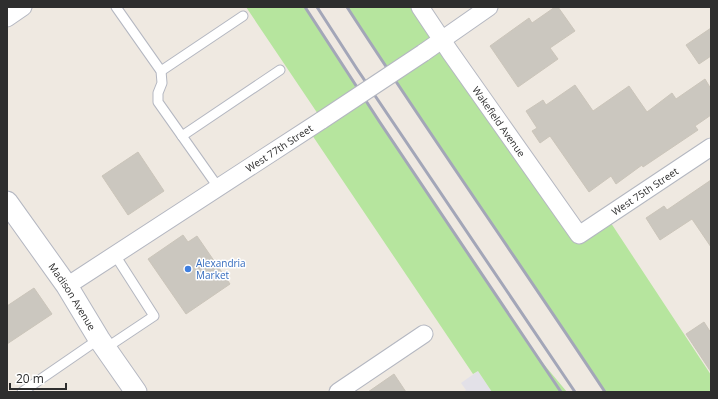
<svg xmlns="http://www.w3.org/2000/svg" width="718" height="399" font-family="'Open Sans',sans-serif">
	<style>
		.industrial { fill: #e3e1e8 }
		.green { fill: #b6e59e }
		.building { fill: #cbc7bf; stroke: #cbc5ba }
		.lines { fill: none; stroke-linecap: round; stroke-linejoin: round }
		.service-casing { stroke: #b4b7c1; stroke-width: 11 }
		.minor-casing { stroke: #b4b7c1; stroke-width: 19 }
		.tertiary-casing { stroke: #b4b7c1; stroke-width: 23 }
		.service { stroke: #fff; stroke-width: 9 }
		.minor { stroke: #fff; stroke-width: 17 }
		.tertiary { stroke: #fff; stroke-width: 21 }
		.rail { stroke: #a3a6b8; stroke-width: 3 }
		.minor-bridge-casing { stroke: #b4b7c1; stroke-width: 19; stroke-linecap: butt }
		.minor-bridge { stroke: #fff; stroke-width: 17 }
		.shop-dot { fill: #3f7fe0; stroke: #fff; stroke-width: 1.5 }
		.labels { text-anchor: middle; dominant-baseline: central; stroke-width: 3; stroke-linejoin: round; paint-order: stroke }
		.street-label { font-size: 10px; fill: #2e2e2e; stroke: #fff }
		.shop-label { font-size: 10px; fill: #366cbe; stroke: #fff; text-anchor: start }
	</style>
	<rect width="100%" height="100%" fill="#efe9e1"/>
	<polygon class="industrial" points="478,371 492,392 464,392 466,390 461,383"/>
	<g class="green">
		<polygon points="246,7 305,7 379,121 531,349 567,392 492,392 478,371 473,374 308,129 322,120"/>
		<path d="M 347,7 L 420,7 L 579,235 L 607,217 L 711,375 L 711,392 L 605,392 C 520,263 431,137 347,7 Z"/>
	</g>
	<g class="building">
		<polygon points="555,7 558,7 575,31 550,48 558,59 518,87 490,46 529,18 532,23"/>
		<polygon points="711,28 711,56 699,64 686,45"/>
		<polygon points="705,79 711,89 711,115 695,126 698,130 643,167 642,165 616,184 611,176 589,192 550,136 540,143 532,131 537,128 526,111 543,100 546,105 575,85 593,111 629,86 647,112 672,93 676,99"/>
		<polygon points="138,152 164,191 128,215 102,176"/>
		<polygon points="711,180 711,247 692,219 660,240 646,218 664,206 667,210"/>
		<polygon points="183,235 188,242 197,236 230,284 186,314 148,259"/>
		<polygon points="34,288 52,314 7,344 7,306"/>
		<polygon points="704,322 711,333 711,372 686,334"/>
		<polygon points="394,374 406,392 368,392"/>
	</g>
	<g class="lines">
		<defs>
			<g id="service">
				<polyline points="116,7 161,71 162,83 158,93 158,102 218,187"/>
				<polyline points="161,71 243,16"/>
				<polyline points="182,136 280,70"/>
				<polyline points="106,348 154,316 115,255"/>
				<polyline points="22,392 99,339"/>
			</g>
			<g id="minor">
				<path id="s1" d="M 420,7 L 450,52 L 579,235 L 711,147"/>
				<polyline points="7,18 23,7"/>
				<polyline points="423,53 489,7"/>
				<path id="s2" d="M 67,286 L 322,120"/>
				<polyline points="338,392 424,334"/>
			</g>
			<g id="tertiary">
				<path id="s3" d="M 7,202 L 67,286 L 99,339 L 136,392"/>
			</g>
		</defs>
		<use href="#service" class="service-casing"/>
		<use href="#minor" class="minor-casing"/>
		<use href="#tertiary" class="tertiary-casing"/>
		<use href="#service" class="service"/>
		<use href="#minor" class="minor"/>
		<use href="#tertiary" class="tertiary"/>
		<g class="rail">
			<polyline points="305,7 379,121 561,392"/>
			<polyline points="317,7 357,69 575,392"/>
			<path d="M 347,7 C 431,137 520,263 605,392"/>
		</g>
		<defs>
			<polyline id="minor-bridge" points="322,120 423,53"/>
		</defs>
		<use href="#minor-bridge" class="minor-bridge-casing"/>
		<use href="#minor-bridge" class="minor-bridge"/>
	</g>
	<circle class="shop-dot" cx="188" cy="269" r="4"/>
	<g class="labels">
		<g class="street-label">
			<text stroke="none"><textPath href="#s1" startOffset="139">Wakefield Avenue</textPath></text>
			<text stroke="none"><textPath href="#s2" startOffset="253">West 77th Street</textPath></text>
			<text stroke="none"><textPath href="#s1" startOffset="357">West 75th Street</textPath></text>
			<text stroke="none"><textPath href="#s3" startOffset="115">Madison Avenue</textPath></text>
		</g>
		<g class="shop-label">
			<text x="196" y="263">Alexandria<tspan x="196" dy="12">Market</tspan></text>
		</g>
	</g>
	<rect width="718" height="399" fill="none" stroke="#2e2e2e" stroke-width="16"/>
	<path d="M10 383v6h56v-6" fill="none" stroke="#2e2e2e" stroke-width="2"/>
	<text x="16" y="383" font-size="12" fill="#2e2e2e" stroke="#ffffff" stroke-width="3" paint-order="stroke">20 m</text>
</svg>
